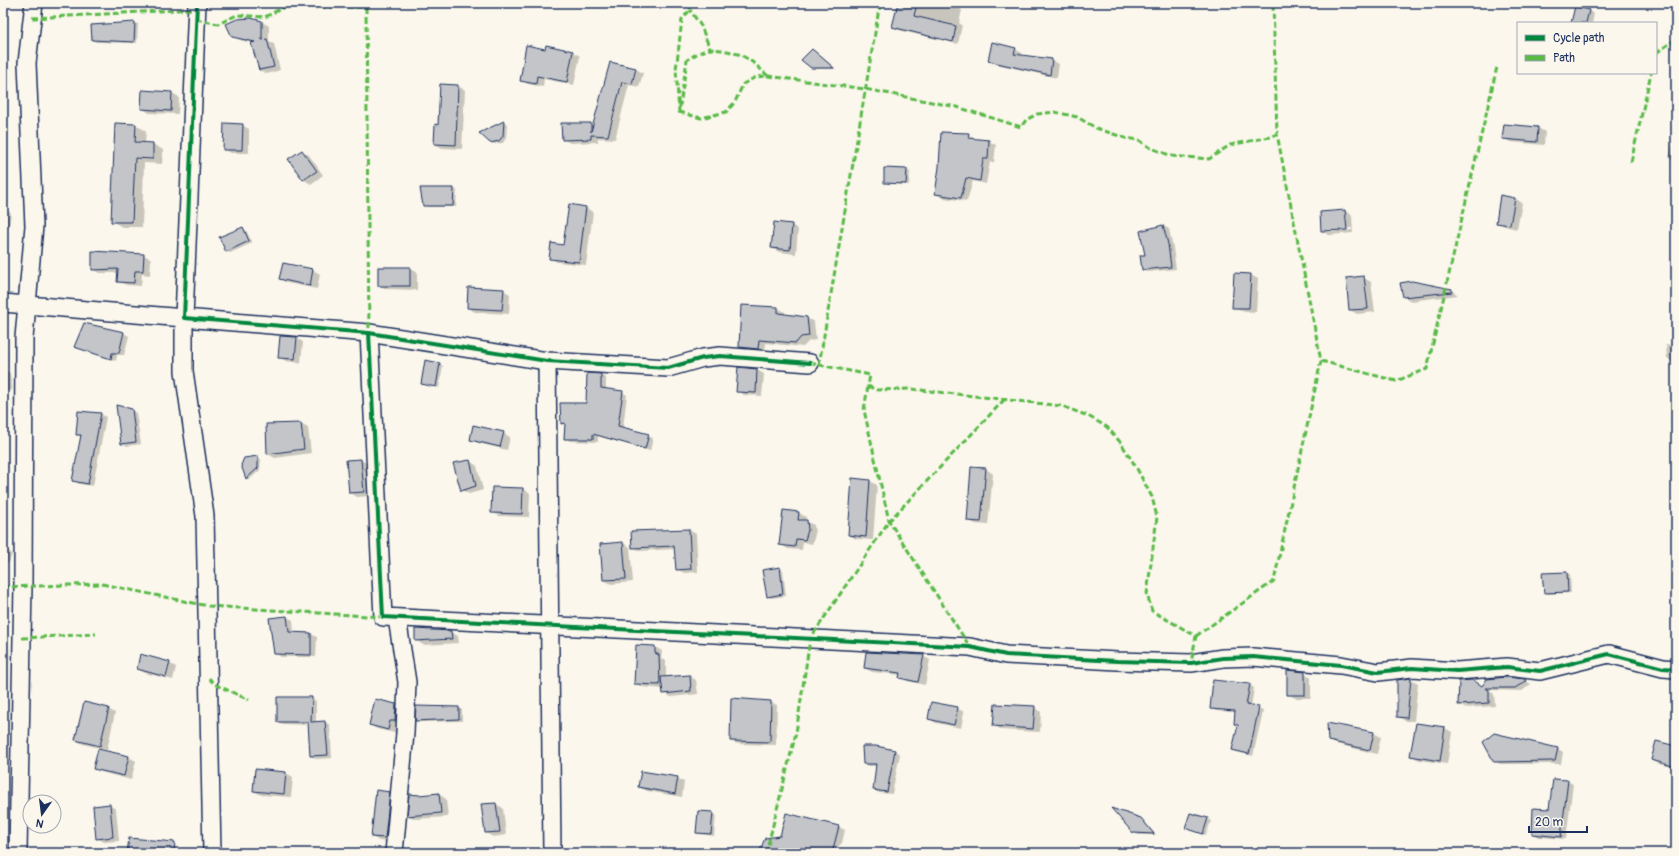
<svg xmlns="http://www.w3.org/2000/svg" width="1679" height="856" font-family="Pangolin,sans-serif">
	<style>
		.shadow { fill: #0003; fill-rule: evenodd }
		.building { fill: #c3c5c9; stroke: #1b2f5e }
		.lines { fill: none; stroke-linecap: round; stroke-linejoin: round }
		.minor-casing { stroke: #1b2f5e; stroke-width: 20 }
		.minor { stroke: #fbf7ec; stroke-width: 17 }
		.quiet { stroke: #58b947; stroke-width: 3; stroke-dasharray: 6 3; stroke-linecap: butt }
		.cycleway-casing { stroke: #fbf7ec; stroke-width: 6 }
		.cycleway { stroke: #00873e; stroke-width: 4 }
	</style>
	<rect width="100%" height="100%" fill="#fbf7ec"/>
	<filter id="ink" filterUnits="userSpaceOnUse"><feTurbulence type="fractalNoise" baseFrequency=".025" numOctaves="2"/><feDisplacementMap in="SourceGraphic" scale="8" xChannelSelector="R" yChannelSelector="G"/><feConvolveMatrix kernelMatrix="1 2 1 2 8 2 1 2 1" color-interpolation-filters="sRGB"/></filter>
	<g filter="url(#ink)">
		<g class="shadow">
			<polygon points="899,3 940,3 957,7 962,10 959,23 962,25 958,44 898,30 893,27"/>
			<polygon points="1575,8 1589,11 1594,14 1592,23 1572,23"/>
			<polygon points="251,19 262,22 269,26 269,42 274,44 280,70 267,74 259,70 252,43 240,40 233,36"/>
			<polygon points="135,23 138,24 137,43 96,42 93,40"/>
			<polygon points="1015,49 1022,53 1022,56 1052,60 1059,64 1057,78 996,64 989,60"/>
			<polygon points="546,50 573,52 580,56 574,85 544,79 543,87 528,84 521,80"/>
			<polygon points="813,50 816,52 836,69 815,69 811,67"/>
			<polygon points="611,63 636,69 643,73 639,87 629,85 615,139 598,138 598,142 570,143 563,139 591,124 594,126"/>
			<polygon points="441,85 458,86 465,90 462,149 442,148 435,144 439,126"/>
			<polygon points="172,93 179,97 178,114 149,113 142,108"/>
			<polygon points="504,122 507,124 506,138 503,143 494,144 490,142"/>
			<polygon points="116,124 136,125 146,131 145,144 153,144 163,150 162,164 144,163 142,227 122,227 112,221"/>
			<polygon points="242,125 249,129 249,153 231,153 224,149"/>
			<polygon points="1538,128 1545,132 1544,145 1510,142 1503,138"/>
			<polygon points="968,134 975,140 989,141 996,145 994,162 990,162 986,184 973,181 967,201 943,198 936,194"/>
			<polygon points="1672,144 1676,145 1676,162 1669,158"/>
			<polygon points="302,151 309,155 323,175 311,184 304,180 290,159"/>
			<polygon points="907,170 910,172 909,185 888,184 885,182"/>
			<polygon points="453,189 457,190 456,207 427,207 424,205"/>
			<polygon points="1515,198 1522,203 1517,229 1504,226 1497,222"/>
			<polygon points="569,206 586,208 593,212 586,265 557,262 550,258 564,246"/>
			<polygon points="3,208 11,213 9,227 3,225"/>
			<path d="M 1345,211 L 1352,215 L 1353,233 L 1329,235 L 1322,231 ZM 1352,228 L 1352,230 L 1328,232 L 1328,230 Z"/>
			<polygon points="791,225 798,229 796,254 779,252 772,248"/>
			<polygon points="1163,226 1169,229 1173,248 1176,269 1148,272 1143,269 1147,256"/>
			<polygon points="243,228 246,230 252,243 230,253 227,251"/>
			<polygon points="144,255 151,259 150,275 142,274 141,286 126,285 118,281 119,273 100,273 93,269"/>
			<polygon points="283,264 313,270 320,274 317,289 287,283 280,279"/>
			<polygon points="409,268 417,272 417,290 386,289 379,285"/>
			<polygon points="1251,275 1258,279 1256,312 1241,311 1233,307"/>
			<polygon points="1364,278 1371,282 1375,312 1357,314 1350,310"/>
			<polygon points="503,290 510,294 509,314 475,312 468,308"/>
			<polygon points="1451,290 1458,295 1411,301 1404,297"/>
			<polygon points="742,306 778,308 785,312 785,315 807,318 814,322 816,340 809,341 803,347 766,343 765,352 747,351 740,347"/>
			<polygon points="124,333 129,336 124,355 117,355 116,361 81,349"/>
			<polygon points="296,338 303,342 301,363 286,361 279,357"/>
			<polygon points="1666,345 1676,345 1676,362 1673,362 1667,358"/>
			<polygon points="440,364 443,366 439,388 422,384"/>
			<polygon points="3,369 10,373 12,390 3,392"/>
			<polygon points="757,370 764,374 762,396 744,395 737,391"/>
			<polygon points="588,374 601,375 606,378 606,389 622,392 627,395 623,428 653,438 650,451 598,436 598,442 570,441 565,438 566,425 562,423 587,404"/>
			<polygon points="131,410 136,413 141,444 127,446 122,443"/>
			<polygon points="101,414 106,417 93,486 79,484 73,480 81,437 77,434"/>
			<polygon points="301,424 308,428 311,453 275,458 268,454"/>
			<polygon points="503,433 510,437 507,450 478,443 471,439"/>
			<polygon points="258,457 261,459 260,470 249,480 246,478 244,459"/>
			<polygon points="361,460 368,464 370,496 357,497 350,493"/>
			<polygon points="470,461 477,466 483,490 469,494 462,490"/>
			<polygon points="986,469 993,474 988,525 975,524 968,520"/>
			<polygon points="852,479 870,481 877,485 873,540 856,539 849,535"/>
			<polygon points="523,489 530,493 529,517 499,516 492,512"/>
			<polygon points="784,511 799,513 806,517 805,521 814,525 815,535 812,544 803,542 802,550 788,549 780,544"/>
			<polygon points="689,530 696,534 698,572 684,573 677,569 675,549 640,551 633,547"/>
			<polygon points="623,543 630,547 633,582 611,584 604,580"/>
			<polygon points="3,545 12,554 9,563 3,564"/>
			<polygon points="780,568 783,570 786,596 771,598 768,596"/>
			<polygon points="1566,573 1570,574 1571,593 1548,594 1545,592"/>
			<polygon points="3,602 6,604 5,625 3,625"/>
			<polygon points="287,617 293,620 294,633 311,634 317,637 316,657 281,657 275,653"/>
			<polygon points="416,630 451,632 458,636 459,643 423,645 416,640"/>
			<polygon points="655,647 662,651 661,658 666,661 666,678 689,676 696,680 698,694 671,697 664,693 664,689 642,687 635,683"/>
			<polygon points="923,656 930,660 925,685 907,681 900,677 901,675 872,672 865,668"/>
			<polygon points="169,663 176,667 173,680 145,673 138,669"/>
			<polygon points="1304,673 1311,677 1311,698 1295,698 1288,694"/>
			<polygon points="1411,679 1418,683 1414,721 1405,721 1398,716 1398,681"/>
			<polygon points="1524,680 1531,684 1522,691 1488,690 1494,694 1495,706 1465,708 1459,705 1483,687"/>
			<polygon points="1214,682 1250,685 1254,688 1251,707 1263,711 1253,756 1237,752 1233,750 1238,726 1236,724 1236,712 1216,711 1211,708"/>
			<polygon points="311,698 316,701 316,723 325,722 330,725 332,758 316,759 311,756 309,725 283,724 278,722"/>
			<polygon points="770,702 777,705 776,745 738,744 731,741"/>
			<polygon points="396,705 403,709 402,725 397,725 395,733 377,729 370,725"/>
			<polygon points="1034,707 1041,712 1040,732 1001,730 994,725"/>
			<polygon points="459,708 462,710 462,721 420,722 417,720"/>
			<polygon points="957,708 964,712 961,728 936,723 929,719"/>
			<polygon points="108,709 115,713 107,750 83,744 76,740"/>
			<polygon points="1445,728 1452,732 1447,764 1419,760 1412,756"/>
			<polygon points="1374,733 1381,737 1377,754 1336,744 1329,740"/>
			<polygon points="1494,734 1558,749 1563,752 1561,764 1500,764 1495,761"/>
			<polygon points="876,747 895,751 900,754 892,794 879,793 874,790 877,766 869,766 864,764"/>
			<polygon points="1676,747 1676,768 1659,764 1652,760"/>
			<polygon points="129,757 136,761 131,780 101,772 94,768"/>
			<polygon points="286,773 293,777 291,797 261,795 254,791"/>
			<polygon points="677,778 684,782 682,797 647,791 640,787"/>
			<polygon points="1567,781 1573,784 1566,839 1539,837 1533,834 1550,810"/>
			<polygon points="389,793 396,797 392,842 379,841 372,837"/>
			<polygon points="439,794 446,799 448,817 415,819 408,815 419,796"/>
			<polygon points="496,804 503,808 506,835 493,837 486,833"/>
			<polygon points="109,805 116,809 119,841 104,842 97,838"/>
			<polygon points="713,813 716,815 714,836 700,834 697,833"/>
			<polygon points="1141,819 1144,821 1156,835 1138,835 1134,832"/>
			<polygon points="1207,819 1211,821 1206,835 1186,828"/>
			<polygon points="839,827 845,830 842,843 831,853 764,853"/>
		</g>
		<g class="building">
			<polygon points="898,3 917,3 914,16 956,26 953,42 892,27"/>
			<polygon points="1575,6 1589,10 1586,23 1571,23"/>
			<polygon points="251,18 262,21 262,40 267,39 274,67 259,70 251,43 255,42 232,37 226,24 237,19"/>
			<polygon points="135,22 134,42 92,40 91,25"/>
			<polygon points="992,42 1016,48 1014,54 1052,59 1050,75 988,61"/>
			<polygon points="526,45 545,49 546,45 573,51 567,82 537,76 536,84 520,81"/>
			<polygon points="812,49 834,68 811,68 801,60"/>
			<polygon points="610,62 636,68 632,84 622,82 608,136 591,135 591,139 562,140 561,123 591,123 591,132"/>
			<polygon points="440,84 458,85 456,145 434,144 435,124 438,125"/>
			<polygon points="142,90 172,92 171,111 141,109"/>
			<polygon points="504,121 503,136 499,141 490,143 479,133"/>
			<polygon points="115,123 136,124 135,142 153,143 153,159 135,158 132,222 111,222"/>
			<polygon points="224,123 243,124 242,150 223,150"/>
			<polygon points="1504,124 1538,127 1537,142 1502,139"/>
			<polygon points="941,132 969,133 968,138 989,140 988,159 983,159 980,181 966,178 961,198 935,194 939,167"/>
			<polygon points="302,150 317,171 303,180 288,159"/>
			<polygon points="884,168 907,169 906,184 884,183"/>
			<polygon points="420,188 454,188 453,206 423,206"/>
			<polygon points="1500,195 1515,198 1510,225 1496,223"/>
			<polygon points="569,204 586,207 579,262 549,259 551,243 563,245"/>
			<polygon points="1345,210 1347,230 1321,231 1320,212"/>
			<polygon points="774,222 792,224 790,250 771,248"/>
			<polygon points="1163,225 1168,244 1171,267 1142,270 1140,255 1145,255 1140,231"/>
			<polygon points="243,227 249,241 226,252 219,237"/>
			<polygon points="92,251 144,254 143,271 135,271 134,283 117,282 118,269 92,270"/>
			<polygon points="283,263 313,269 310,286 279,279"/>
			<rect x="378" y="267" width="32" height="19"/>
			<polygon points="1234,273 1251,274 1249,308 1232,308"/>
			<polygon points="1364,276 1368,309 1349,310 1346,278"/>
			<polygon points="1412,281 1452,289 1452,292 1403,297 1400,283"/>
			<polygon points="468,287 504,289 502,310 467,308"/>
			<polygon points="741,305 778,307 778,313 807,317 809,336 801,337 796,343 759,340 758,349 739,347"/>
			<polygon points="84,323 124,332 119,353 112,353 111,359 74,347"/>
			<polygon points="280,336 297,337 295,359 278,358"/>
			<polygon points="425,360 440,363 436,387 421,384"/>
			<polygon points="738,367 757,369 756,393 736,392"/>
			<polygon points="587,373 601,374 601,388 623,391 618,426 649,434 645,449 593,434 593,439 564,439 565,423 561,424 560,403 586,403"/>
			<polygon points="116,405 132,409 136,442 121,444"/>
			<polygon points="78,411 101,413 88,484 72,481 81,435 76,435"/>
			<polygon points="301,423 304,449 267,454 266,424"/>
			<polygon points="473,425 504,432 500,447 470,440"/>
			<polygon points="258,456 258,468 246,479 241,465 244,458"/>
			<polygon points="361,459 364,492 349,493 346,460"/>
			<polygon points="470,460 476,486 461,491 453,463"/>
			<polygon points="971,467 986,468 981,522 967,521"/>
			<polygon points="852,478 870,480 866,537 848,535"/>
			<polygon points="492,487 523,488 522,514 491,513"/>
			<polygon points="783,510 799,512 798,520 807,520 808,530 805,540 796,539 795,547 779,545"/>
			<polygon points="689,529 691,569 676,570 674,546 632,548 631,531"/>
			<polygon points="623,542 626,579 603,580 600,544"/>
			<polygon points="780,567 783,594 767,597 762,570"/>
			<polygon points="1567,572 1568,592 1544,593 1542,573"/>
			<polygon points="287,616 289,632 311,633 311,655 274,654 269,618"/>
			<polygon points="415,629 451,631 452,639 415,641"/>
			<polygon points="636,645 655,646 655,653 659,655 660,685 634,684"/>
			<polygon points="866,652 924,655 918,682 899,678 900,673 864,668"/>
			<polygon points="140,654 170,662 166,677 137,669"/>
			<polygon points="1287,670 1305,672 1305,695 1287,695"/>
			<polygon points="690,675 691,691 663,694 661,677"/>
			<polygon points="1507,677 1525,679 1526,681 1515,688 1485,688 1489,690 1489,703 1458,705 1459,681 1473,680 1482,686 1487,679"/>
			<polygon points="1411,678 1407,718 1397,717 1397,680"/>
			<polygon points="1213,680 1250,684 1246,705 1259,707 1249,754 1232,750 1238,725 1234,724 1235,711 1210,709"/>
			<polygon points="277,697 312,697 311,722 325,721 328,755 310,756 308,722 277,722"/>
			<polygon points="731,698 771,701 770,742 730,741"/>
			<polygon points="375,699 396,704 395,721 390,721 388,730 369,725"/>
			<polygon points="84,702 109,708 100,746 75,740"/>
			<polygon points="931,702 958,707 954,725 928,719"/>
			<polygon points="995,704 1035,706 1033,729 993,726"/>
			<polygon points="416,706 459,707 459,719 415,721"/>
			<polygon points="1327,723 1374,732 1370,750 1328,741"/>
			<polygon points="1416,723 1445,727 1440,761 1410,756"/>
			<polygon points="1494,733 1558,748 1555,761 1494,762 1483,742"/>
			<polygon points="1656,741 1676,746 1676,767 1651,760"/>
			<polygon points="862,746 876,746 895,750 887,792 873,790 876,764 863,764"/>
			<polygon points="98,749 129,756 124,776 93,769"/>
			<polygon points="255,769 286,772 284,794 253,791"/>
			<polygon points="641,771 678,777 675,794 638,787"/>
			<polygon points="1553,779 1568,780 1561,837 1532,834 1533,808 1549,809"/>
			<polygon points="376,790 390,792 385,838 371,837"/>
			<polygon points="439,793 441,813 407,816 409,794 419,795"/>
			<polygon points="496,803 500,832 485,833 481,804"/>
			<polygon points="110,804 113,837 96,839 93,806"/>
			<polygon points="1111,808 1141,818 1154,834 1133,833"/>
			<polygon points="698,811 713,812 711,834 696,833"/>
			<polygon points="786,813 839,826 832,853 759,853 765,838 780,836"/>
			<polygon points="1190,813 1208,818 1203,834 1185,828"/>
			<polygon points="129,838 175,842 174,853 127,853"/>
		</g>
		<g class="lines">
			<defs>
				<g id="minor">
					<polyline points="197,3 184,318 369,333 547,361 668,368 703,358 720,356 810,363"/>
					<polyline points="3,303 184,318 184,371 205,516 212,853"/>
					<polyline points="369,333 383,617 970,647 1006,655 1117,661 1191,663 1223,658 1253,657 1341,665 1378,672 1412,668 1457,671 1507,667 1540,671 1609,654 1663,668 1676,669"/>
					<polyline points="547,361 552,853"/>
					<polyline points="18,853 23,586 24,338 34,226 27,63 34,3"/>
					<polyline points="394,853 405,733 407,682 397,618"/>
				</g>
			</defs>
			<use href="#minor" class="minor-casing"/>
			<use href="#minor" class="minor"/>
			<g class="quiet">
				<polyline points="691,3 690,10 682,19 678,54 676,69 679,112 687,60 698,53 710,49"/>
				<polyline points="284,7 366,7 366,3"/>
				<polyline points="366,7 369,333"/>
				<polyline points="32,18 196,9"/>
				<polyline points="196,19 218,24 237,15 265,17 284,7 277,3"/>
				<polyline points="1656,53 1676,39"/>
				<polyline points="768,76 865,89 957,107 1021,127 1026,120 1037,114 1055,112 1077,117 1096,128 1125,138 1139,140 1151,148 1172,156 1209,159 1230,145 1270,137 1277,134"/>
				<path d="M 679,112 L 701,118 L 726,112 L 735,102 L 743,84 L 756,77 L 768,76 C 747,56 739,51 710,49 L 701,26 L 690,10"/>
				<polyline points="1631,162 1651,73"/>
				<polyline points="1321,361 1396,381 1427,369 1497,67"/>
				<polyline points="810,363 870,375 868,386 877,390 912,389 1062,406 1088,416 1107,427 1121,443 1136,467 1152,497 1157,517 1147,594 1152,611 1196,636 1191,663"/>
				<polyline points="819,365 880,3"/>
				<polyline points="868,386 864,410 889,521 970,647"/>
				<polyline points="3,587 102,584 208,606 383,617"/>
				<polyline points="1196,636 1274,581 1321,361 1277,134 1273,3"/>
				<polyline points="22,638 96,634"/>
				<polyline points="209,678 214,684 249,700"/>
				<polyline points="766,853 796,733 810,639 889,521 1004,400"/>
			</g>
			<defs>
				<g id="cycleway">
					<polyline points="197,3 184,318 369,333 547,361 668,368 703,358 720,356 810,363"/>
					<polyline points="369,333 383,617 970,647 1006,655 1117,661 1191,663 1223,658 1253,657 1341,665 1378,672 1412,668 1457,671 1507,667 1540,671 1609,654 1663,668 1676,669"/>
				</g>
			</defs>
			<use href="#cycleway" class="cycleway-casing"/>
			<use href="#cycleway" class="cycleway"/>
		</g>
	</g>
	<rect width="1679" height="856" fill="none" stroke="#fbf7ec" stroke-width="16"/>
	<rect x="8" y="8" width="1663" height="840" fill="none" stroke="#1b2f5e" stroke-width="1.5" filter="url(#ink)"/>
	<rect x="1517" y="22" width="140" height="52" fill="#fbf7ec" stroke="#a1a7b3"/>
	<rect x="1525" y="35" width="20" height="6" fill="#00873e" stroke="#a1a7b3"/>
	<text x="1553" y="42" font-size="12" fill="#1b2f5e">Cycle path</text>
	<rect x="1525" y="55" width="20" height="6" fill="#58b947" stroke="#a1a7b3"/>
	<text x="1553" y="62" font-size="12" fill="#1b2f5e">Path</text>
	<g transform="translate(42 814) rotate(194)"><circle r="19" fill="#fbf7ec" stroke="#a1a7b3"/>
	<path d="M0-3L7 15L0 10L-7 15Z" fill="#1b2f5e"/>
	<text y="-6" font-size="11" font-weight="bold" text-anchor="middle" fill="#1b2f5e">N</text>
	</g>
	<path d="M1529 826v6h58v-6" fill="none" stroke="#1b2f5e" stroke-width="2"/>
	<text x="1535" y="826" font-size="12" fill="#1b2f5e" stroke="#fbf7ec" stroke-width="3" paint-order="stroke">20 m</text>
</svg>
